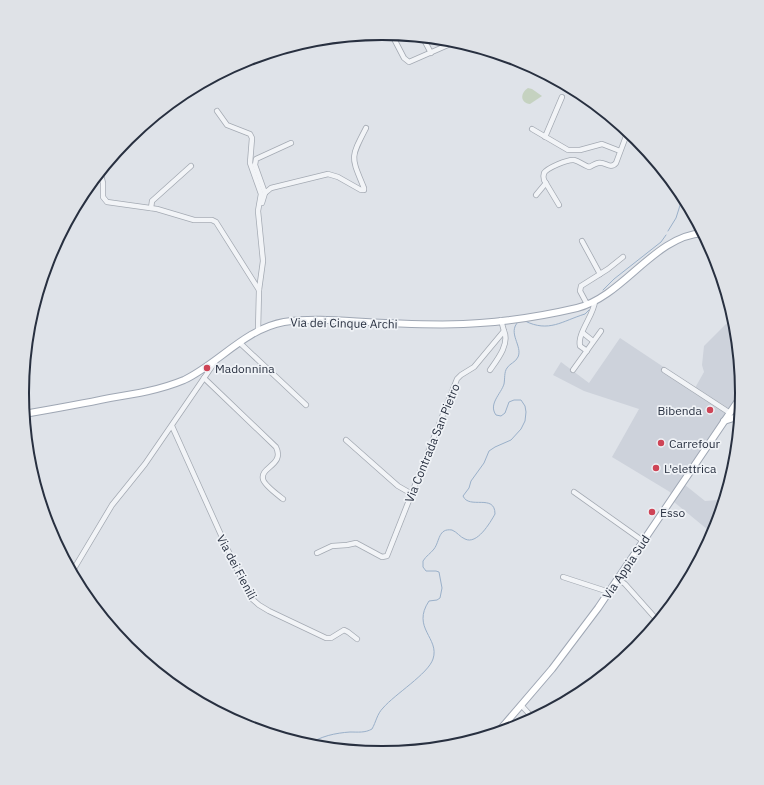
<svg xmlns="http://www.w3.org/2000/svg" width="764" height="785" font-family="'IBM Plex Sans',sans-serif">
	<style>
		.built { fill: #cdd2db }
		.green { fill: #c5d2c0 }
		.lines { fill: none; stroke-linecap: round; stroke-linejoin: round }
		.stream { stroke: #9ab0c9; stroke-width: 1 }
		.minor-casing { stroke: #a4aab3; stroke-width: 6 }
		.major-casing { stroke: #9fa7b4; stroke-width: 8 }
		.minor { stroke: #f2f4f7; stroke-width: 4.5 }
		.major { stroke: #fff; stroke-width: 6 }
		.poi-dot { fill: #ce4456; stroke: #eff2f6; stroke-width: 1.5 }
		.labels { text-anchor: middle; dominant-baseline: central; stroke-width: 3.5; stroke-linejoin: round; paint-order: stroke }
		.street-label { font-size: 12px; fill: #283040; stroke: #eff2f6 }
		.poi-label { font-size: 12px; fill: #283040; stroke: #eff2f6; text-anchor: start }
		.rim { fill: none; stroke: #283040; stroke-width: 2 }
	</style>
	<rect width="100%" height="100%" fill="#dfe3e9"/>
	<polygon class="built" points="733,317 735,323 742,393 739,418 736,418 727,423 685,485 705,501 718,500 722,504 713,534 674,502 670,492 612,457 639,409 584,391 553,375 561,362 589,383 620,338 695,388 704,372 702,365 704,346"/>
	<path class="green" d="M 528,88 L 532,89 L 542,96 L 530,104 C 520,103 520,93 528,88 Z"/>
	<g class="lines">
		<g class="stream">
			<polyline points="668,231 676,218 683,196"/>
			<polyline points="603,290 614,279 661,242 666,235"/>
			<path d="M 525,321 C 549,333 562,321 585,314 L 589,310"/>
			<path d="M 308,745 C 320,736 336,733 350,732 C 358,732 365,733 372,729 C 376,722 377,714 383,708 C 395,694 428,674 433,659 C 440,638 411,628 429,601 L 437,600 L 440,598 L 442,588 L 439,572 L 436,571 L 426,571 L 423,567 L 423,561 C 426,556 431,553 434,549 C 440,541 438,528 452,530 C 457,532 460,537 465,539 C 477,545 490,523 495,514 C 495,493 469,510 463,496 L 469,488 L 471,481 L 484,463 L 489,451 L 495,447 L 511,440 L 521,429 L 525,421 L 526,412 L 525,406 L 521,400 L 514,400 L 509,402 L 505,413 L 501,416 L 496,415 C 488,404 501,394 504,384 C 505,379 504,372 507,368 C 509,364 516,362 518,357 C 523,346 507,333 518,322"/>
		</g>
		<defs>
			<g id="minor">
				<polyline points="391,33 404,58 409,62 457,41"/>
				<polyline points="422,36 431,53"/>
				<polyline points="217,111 227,125 250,134 252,138 250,163 261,194 258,211 263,261 259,290"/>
				<polyline points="532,129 568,150 580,150 602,144 620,151"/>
				<polyline points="545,137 562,97"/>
				<polyline points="100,171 103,183 103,197 107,202 157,209 194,220 212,220 216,222 259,290 258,331"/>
				<path d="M 265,193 L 271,188 L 328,174 L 338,177 L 361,190 L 364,190 L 364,188 C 351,156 350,159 366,128"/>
				<polyline points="536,195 546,183"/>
				<polyline points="262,203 265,193 255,165 256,159 291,143"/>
				<path d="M 559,205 L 544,180 C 543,177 543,176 544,173 C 547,168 568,159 574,160 C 579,161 583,165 589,167 C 592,166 594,164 598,163 C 605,161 610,170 616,163 L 628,131"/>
				<polyline points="151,208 152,201 191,166"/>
				<polyline points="582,241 600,274"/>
				<polyline points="587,304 580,291 581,286 608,269 623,257"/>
				<polyline points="583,333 593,341"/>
				<polyline points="240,343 306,405"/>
				<path d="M 587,351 L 580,346 C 577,333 594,315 595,301"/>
				<path d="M 490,370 C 497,360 510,344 504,331"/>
				<polyline points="573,370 601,331"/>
				<polyline points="664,370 730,413"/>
				<path d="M 204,378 L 276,447 C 285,465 260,467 263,479 C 264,485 278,495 283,499"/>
				<polyline points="172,426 226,546 251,598 259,605 269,611 326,638 331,638 344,630 348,632 357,639"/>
				<polyline points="346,440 398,486 412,494"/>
				<polyline points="574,492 643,541"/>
				<polyline points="317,553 332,546 347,545 356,543 382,557 387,556 457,379 461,375 474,367 504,331 501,320"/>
				<polyline points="72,572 112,505 145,464 215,362"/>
				<polyline points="563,577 609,592"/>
				<polyline points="618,579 625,584 658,621"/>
				<polyline points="521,705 533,718"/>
			</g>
			<g id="major">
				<path d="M 24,414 C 53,409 81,404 110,398 C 135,394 160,390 184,380 C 218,364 245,329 284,322 C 317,317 352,322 385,323 C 416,324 449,326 480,323 C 510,321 547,315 577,308 C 624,296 654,236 703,233"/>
				<polyline points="724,421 740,416"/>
				<polyline points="498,732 552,669 598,608 742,395"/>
			</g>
		</defs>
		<use href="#minor" class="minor-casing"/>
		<use href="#major" class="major-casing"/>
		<use href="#minor" class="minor"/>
		<use href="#major" class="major"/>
	</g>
	<g class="poi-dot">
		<circle cx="207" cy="368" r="4"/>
		<circle cx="710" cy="410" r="4"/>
		<circle cx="661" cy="443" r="4"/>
		<circle cx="656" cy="468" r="4"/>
		<circle cx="652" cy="512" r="4"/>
	</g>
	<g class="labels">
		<g class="street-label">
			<text transform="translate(344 323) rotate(1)">Via dei Cinque Archi</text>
			<text transform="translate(432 443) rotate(-68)">Via Contrada San Pietro</text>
			<text transform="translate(237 567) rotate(62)">Via dei Fienili</text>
			<text transform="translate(626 567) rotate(-56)">Via Appia Sud</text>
		</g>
		<g class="poi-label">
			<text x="215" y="368">Madonnina</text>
			<text x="702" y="410" text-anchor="end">Bibenda</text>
			<text x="669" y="443">Carrefour</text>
			<text x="664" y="468">L'elettrica</text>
			<text x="660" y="512">Esso</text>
		</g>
	</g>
	<path d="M0 0H764V785H0ZM29 393a353 353 0 1 1 706 0a353 353 0 1 1-706 0Z" fill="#dfe2e7" fill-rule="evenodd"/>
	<path class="rim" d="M29 393a353 353 0 1 1 706 0a353 353 0 1 1-706 0Z"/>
</svg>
